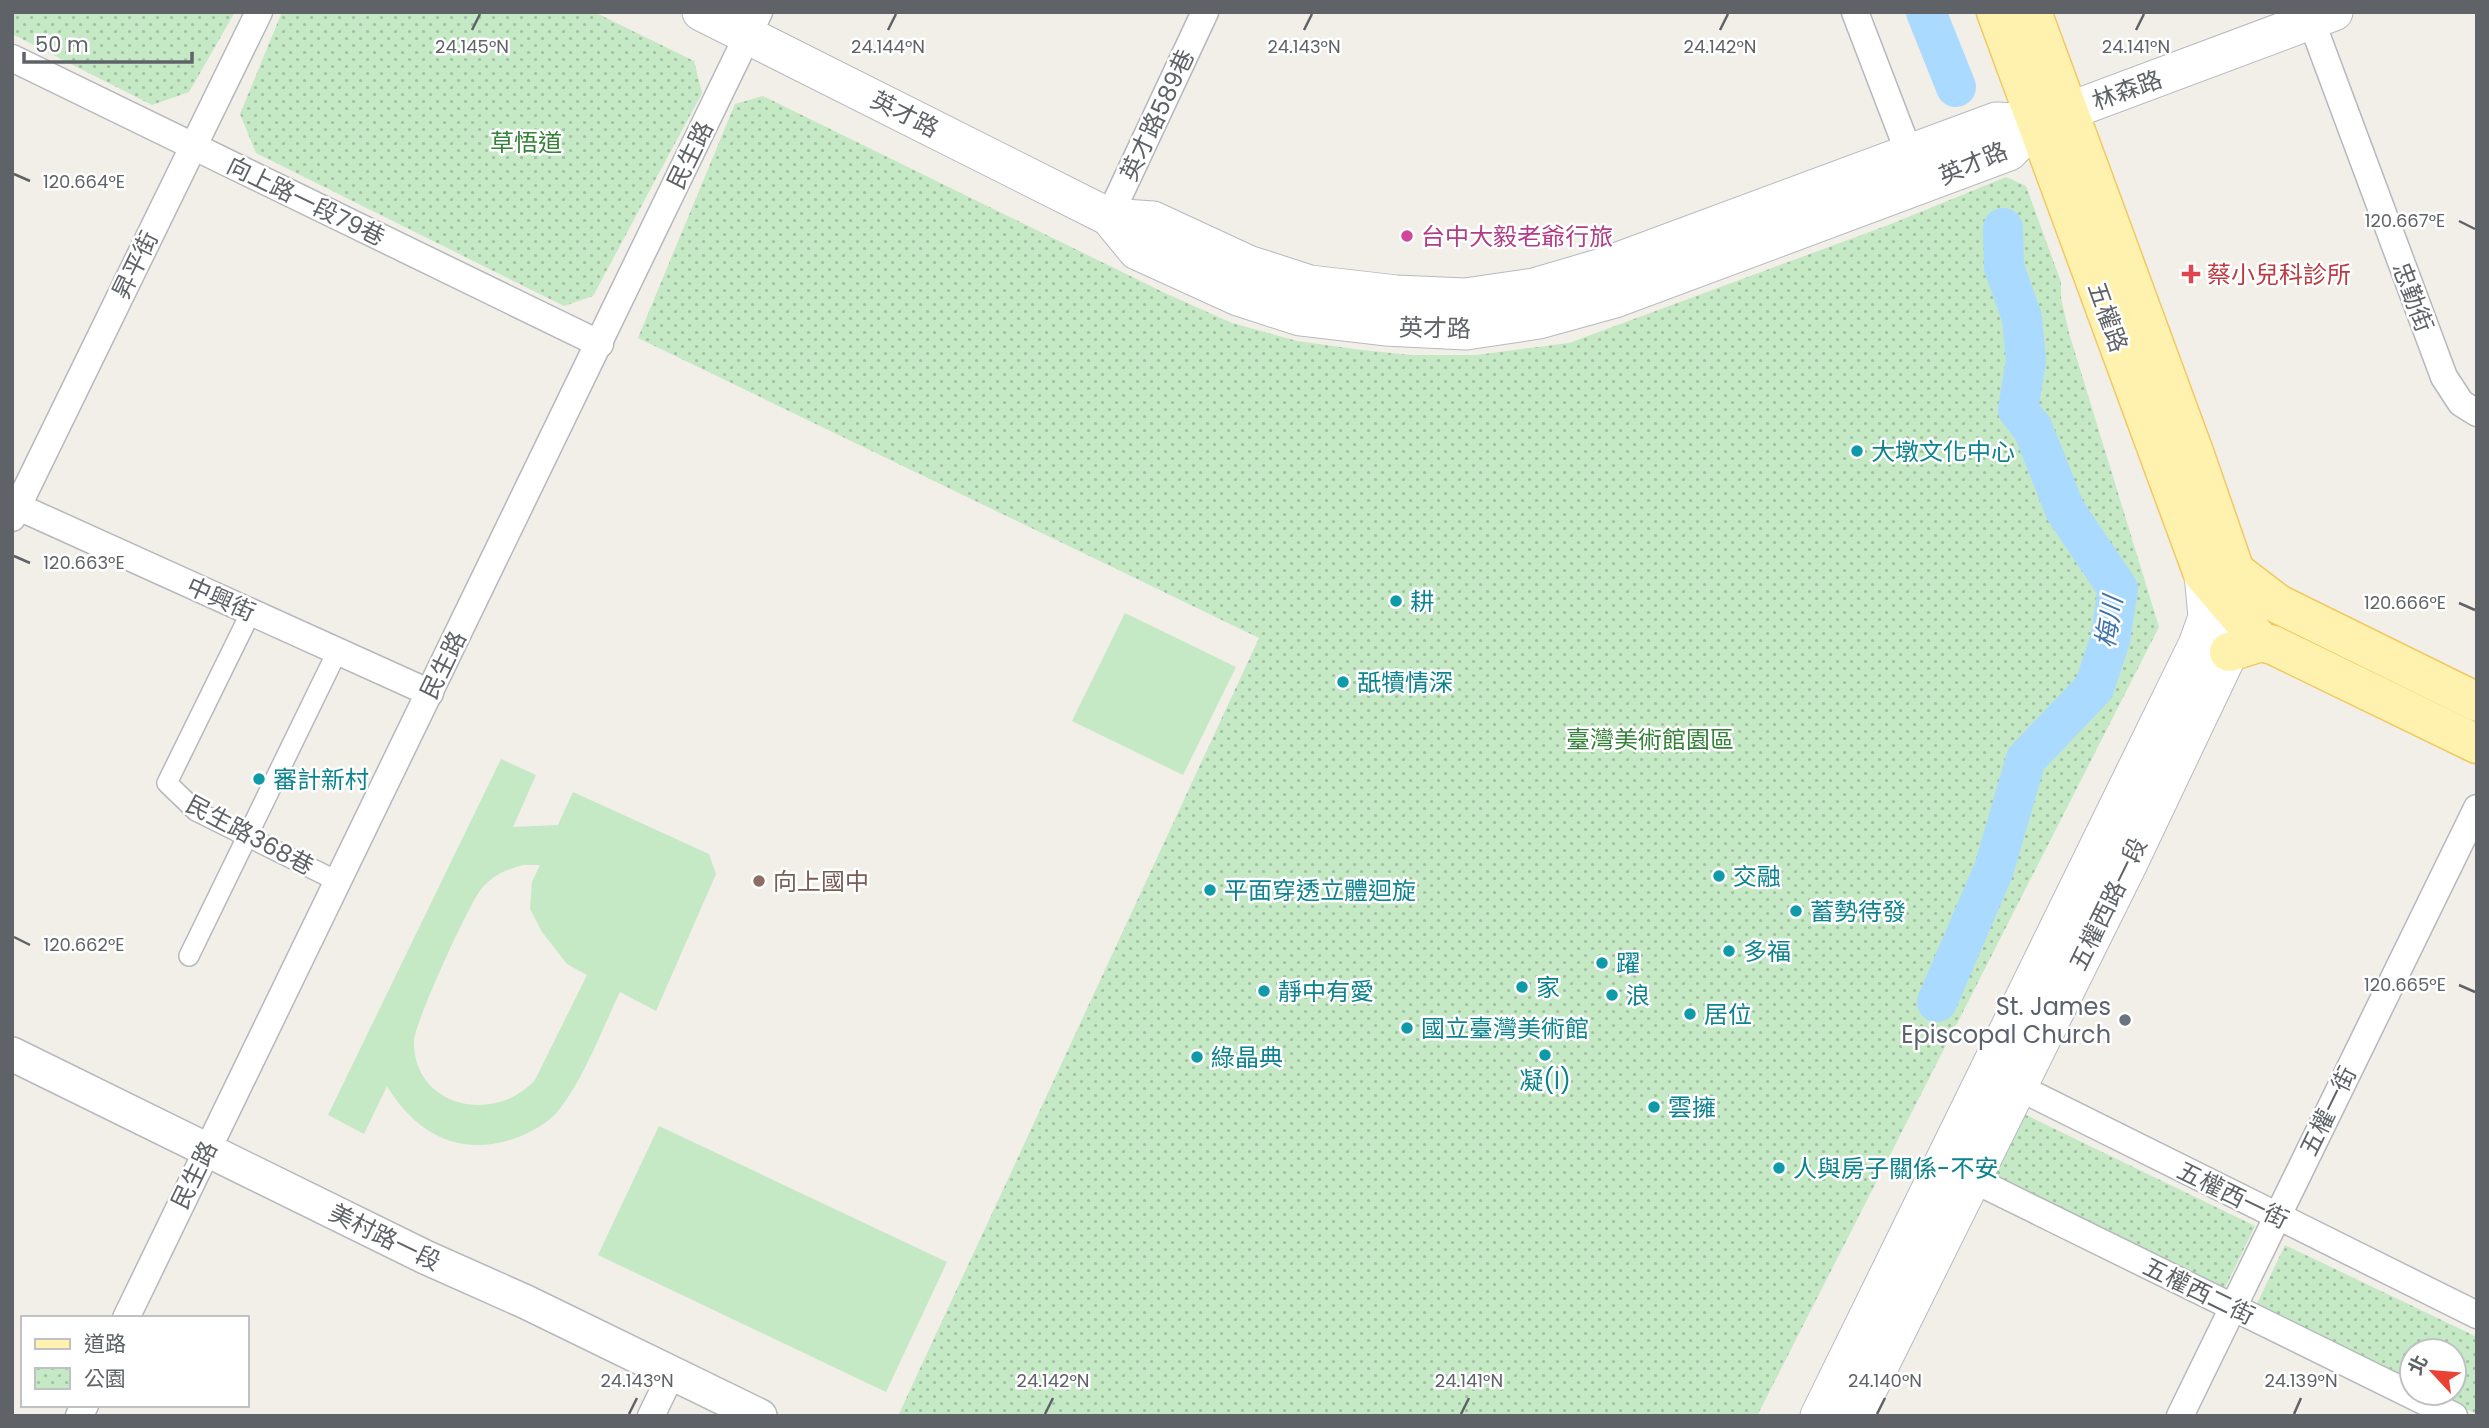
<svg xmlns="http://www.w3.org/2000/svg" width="2489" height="1428" font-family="Poppins,'Noto Sans TC',sans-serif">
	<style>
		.grass { fill: #c5e8c5; fill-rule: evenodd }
		.park { fill: url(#park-dots) }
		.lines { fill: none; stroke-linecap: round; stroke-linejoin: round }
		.river { stroke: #aadaff; stroke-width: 40 }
		.pedestrian-casing { stroke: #b5b8bc; stroke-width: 22 }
		.minor-casing { stroke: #b5b8bc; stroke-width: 29 }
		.tertiary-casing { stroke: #b5b8bc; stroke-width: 36 }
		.secondary-casing { stroke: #b6babf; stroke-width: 39 }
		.primary-casing { stroke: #f2c960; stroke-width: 41 }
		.pedestrian { stroke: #fff; stroke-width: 19 }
		.minor { stroke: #fff; stroke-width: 26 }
		.tertiary { stroke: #fff; stroke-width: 33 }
		.secondary { stroke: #fff; stroke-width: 37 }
		.primary { stroke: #fff2af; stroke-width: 38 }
		.ticks { fill: none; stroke: #5f6368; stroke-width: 2.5 }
		.hotel-dot { fill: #d1479c; stroke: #fff; stroke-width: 2.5 }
		.health-dot { fill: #e0444e; stroke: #fff; stroke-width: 2.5 }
		.culture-dot { fill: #0f9aa8; stroke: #fff; stroke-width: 2.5 }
		.education-dot { fill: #8d6e63; stroke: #fff; stroke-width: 2.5 }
		.worship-dot { fill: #6b7280; stroke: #fff; stroke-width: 2.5 }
		.labels { text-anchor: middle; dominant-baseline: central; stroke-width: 5; stroke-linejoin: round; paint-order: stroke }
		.street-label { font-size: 24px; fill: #5f6368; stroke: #fff }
		.park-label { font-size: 24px; fill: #348238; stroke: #fff }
		.hotel-label { font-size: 24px; fill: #b23c85; stroke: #fff; text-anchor: start }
		.health-label { font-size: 24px; fill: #be3a42; stroke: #fff; text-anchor: start }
		.culture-label { font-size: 24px; fill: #0d838f; stroke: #fff; text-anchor: start }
		.education-label { font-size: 24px; fill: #785e54; stroke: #fff; text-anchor: start }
		.worship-label { font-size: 24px; fill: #5b616d; stroke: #fff; text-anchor: end }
		.water-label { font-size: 26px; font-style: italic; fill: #4174aa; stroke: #fff }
		.ticks-label { font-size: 18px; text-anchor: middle; fill: #5f6368; stroke: #fff; stroke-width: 5; stroke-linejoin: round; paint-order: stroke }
	</style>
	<defs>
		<pattern id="park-dots" width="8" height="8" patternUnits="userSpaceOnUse" patternTransform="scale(1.75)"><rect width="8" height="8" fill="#c5e8c5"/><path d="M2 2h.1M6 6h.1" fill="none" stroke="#a3c0a4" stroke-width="1.8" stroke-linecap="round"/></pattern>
	</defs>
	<rect width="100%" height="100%" fill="#f1efe8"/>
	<g class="grass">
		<polygon points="1125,613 1236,667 1183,775 1072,721"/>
		<path d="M 501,759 L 536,775 L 513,827 L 558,825 L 573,792 L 709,854 L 716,874 L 656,1011 L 620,992 C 601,1031 585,1077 558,1111 C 547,1124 528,1134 513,1139 C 459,1157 415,1133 387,1086 L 364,1134 L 328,1115 ZM 523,865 L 540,865 L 532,882 L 530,909 L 542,932 L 567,964 L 587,975 L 535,1080 C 493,1126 412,1106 414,1040 C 415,1023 470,901 482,888 C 493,875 507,869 523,865 Z"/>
		<polygon points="659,1126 947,1262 886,1392 598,1255"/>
	</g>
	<g class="park">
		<polygon points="12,12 235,12 189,92 152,105 12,34"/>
		<polygon points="282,12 594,12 694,61 702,93 593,296 564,306 256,153 240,114"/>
		<polygon points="763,96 1167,294 1232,323 1297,341 1362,350 1411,355 1476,355 1569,343 1891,224 2006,177 2026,186 2061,282 2061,298 2069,333 2159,627 1757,1416 898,1416 1259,638 638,338 735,104"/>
		<polygon points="2024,1114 2255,1226 2221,1296 1990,1185"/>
		<polygon points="2285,1245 2477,1337 2477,1414 2432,1393 2454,1393 2454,1351 2412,1351 2412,1383 2255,1308"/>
	</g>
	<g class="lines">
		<g class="river">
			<polyline points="1926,12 1956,87"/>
			<polyline points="1937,1002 1994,869 2026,759 2094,688 2110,640 2118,589 2065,510 2033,429 2018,410 2026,360 2022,318 2004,267 2003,228"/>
		</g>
		<defs>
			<g id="pedestrian">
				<polyline points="251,612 167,783 196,811 337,881"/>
				<polyline points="189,956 337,652"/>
			</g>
			<g id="minor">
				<polyline points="1855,12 1909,153"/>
				<polyline points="2308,12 2444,377 2461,403 2477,413"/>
				<polyline points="12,58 600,344"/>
				<polyline points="1109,217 1205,12"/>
				<polyline points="12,504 430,693"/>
				<polyline points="12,518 259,12"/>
				<polyline points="2002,1079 2477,1315"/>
				<polyline points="1958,1172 2454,1416"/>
				<polyline points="126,1318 759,12"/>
				<polyline points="79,1416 85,1405"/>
				<polyline points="651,1416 672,1373"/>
				<polyline points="2180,1416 2477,808"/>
			</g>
			<polyline id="tertiary" points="12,1054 425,1257 526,1302 760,1416"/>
			<g id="secondary">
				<polyline points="701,12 1109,217 1153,220 1248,264 1310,284 1396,294 1465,297 1534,287 1602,267 1996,121 2037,123 2334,12"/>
				<polyline points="1109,217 1137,251 1238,297 1300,317 1385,327 1466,331 1539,320 1615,299 2009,152 2037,123"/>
				<polyline points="1819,1416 2197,645 2207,617 2203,574"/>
				<polyline points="1855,1416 2128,865 2226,659 2236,622"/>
			</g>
			<g id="primary">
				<polyline points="1996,12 2203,574 2261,642"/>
				<polyline points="2032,12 2195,455 2235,571 2239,612"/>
				<polyline points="2235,571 2278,604 2477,702"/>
				<polyline points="2229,652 2261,642 2273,645 2477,744"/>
			</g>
		</defs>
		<use href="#pedestrian" class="pedestrian-casing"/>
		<use href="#minor" class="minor-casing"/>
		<use href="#tertiary" class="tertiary-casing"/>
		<use href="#secondary" class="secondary-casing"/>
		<use href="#primary" class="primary-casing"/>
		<use href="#pedestrian" class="pedestrian"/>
		<use href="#minor" class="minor"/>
		<use href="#tertiary" class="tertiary"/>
		<use href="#secondary" class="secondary"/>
		<use href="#primary" class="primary"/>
	</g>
	<path class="ticks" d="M 472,30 L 480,14M 888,30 L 896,14M 1304,30 L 1312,14M 1720,30 L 1728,14M 2136,30 L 2144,14M 14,174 L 30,181M 2459,221 L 2475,229M 14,556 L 30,563M 2459,603 L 2475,610M 14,937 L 30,945M 2459,985 L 2475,992M 629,1414 L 637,1398M 1045,1414 L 1053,1398M 1461,1414 L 1469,1398M 1877,1414 L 1885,1398M 2294,1414 L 2301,1398"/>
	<circle class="hotel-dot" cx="1407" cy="236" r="7"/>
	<path class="health-dot" d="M2187.5 263.5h7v7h7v7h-7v7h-7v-7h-7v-7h7z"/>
	<g class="culture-dot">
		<circle cx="1857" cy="451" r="7"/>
		<circle cx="1396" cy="601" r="7"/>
		<circle cx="1343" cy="682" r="7"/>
		<circle cx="259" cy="779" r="7"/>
		<circle cx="1719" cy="876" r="7"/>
		<circle cx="1210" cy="890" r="7"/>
		<circle cx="1796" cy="911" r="7"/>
		<circle cx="1729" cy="951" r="7"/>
		<circle cx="1602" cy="963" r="7"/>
		<circle cx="1522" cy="987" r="7"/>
		<circle cx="1264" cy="991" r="7"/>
		<circle cx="1612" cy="995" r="7"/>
		<circle cx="1690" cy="1014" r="7"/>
		<circle cx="1407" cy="1028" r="7"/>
		<circle cx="1545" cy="1055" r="7"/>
		<circle cx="1197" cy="1057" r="7"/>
		<circle cx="1654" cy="1107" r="7"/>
		<circle cx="1779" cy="1168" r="7"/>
	</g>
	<circle class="education-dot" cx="759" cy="881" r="7"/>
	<circle class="worship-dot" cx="2125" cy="1020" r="7"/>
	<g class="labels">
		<g class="street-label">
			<text transform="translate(2127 90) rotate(-20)">林森路</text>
			<text transform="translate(905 114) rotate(27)">英才路</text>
			<text transform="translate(1157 115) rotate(-65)">英才路589巷</text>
			<text transform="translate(690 155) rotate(-64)">民生路</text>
			<text transform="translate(1973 163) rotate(-23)">英才路</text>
			<text transform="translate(306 201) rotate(26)">向上路一段79巷</text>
			<text transform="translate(135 265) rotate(-64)">昇平街</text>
			<text transform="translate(2413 297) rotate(69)">忠勤街</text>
			<text transform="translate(2108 317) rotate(70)">五權路</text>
			<text transform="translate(1435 328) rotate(1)">英才路</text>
			<text transform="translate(221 599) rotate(24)">中興街</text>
			<text transform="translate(443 665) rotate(-64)">民生路</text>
			<text transform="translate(250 835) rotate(28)">民生路368巷</text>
			<text transform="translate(2108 904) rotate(-64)">五權西路一段</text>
			<text transform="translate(2328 1111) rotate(-64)">五權一街</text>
			<text transform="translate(194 1175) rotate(-64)">民生路</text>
			<text transform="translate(2233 1195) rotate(26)">五權西一街</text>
			<text transform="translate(385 1237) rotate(26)">美村路一段</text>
			<text transform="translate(2199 1291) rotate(26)">五權西二街</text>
		</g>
		<g class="park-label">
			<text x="526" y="142">草悟道</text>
			<text x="1650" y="739">臺灣美術館園區</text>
		</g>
		<g class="hotel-label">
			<text x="1421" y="236">台中大毅老爺行旅</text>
		</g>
		<g class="health-label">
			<text x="2207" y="274">蔡小兒科診所</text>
		</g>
		<g class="culture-label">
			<text x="1871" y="451">大墩文化中心</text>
			<text x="1410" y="601">耕</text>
			<text x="1357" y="682">舐犢情深</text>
			<text x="273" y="779">審計新村</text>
			<text x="1733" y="876">交融</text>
			<text x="1224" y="890">平面穿透立體迴旋</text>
			<text x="1810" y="911">蓄勢待發</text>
			<text x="1743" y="951">多福</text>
			<text x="1616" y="963">躍</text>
			<text x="1536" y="987">家</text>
			<text x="1278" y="991">靜中有愛</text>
			<text x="1626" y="995">浪</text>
			<text x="1704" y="1014">居位</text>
			<text x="1421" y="1028">國立臺灣美術館</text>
			<text x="1211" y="1057">綠晶典</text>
			<text x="1545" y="1080" text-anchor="middle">凝(I)</text>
			<text x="1668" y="1107">雲擁</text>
			<text x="1793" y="1168">人與房子關係-不安</text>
		</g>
		<g class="education-label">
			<text x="773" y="881">向上國中</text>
		</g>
		<g class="worship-label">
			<text x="2111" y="1006">St. James<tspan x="2111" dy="28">Episcopal Church</tspan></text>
		</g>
		<g class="water-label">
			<text transform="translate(2109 622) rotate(-81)">梅川</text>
		</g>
	</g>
	<g class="ticks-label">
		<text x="472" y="53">24.145°N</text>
		<text x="888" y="53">24.144°N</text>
		<text x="1304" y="53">24.143°N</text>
		<text x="1720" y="53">24.142°N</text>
		<text x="2136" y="53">24.141°N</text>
		<text x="84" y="188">120.664°E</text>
		<text x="2405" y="227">120.667°E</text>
		<text x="84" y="569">120.663°E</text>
		<text x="2405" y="609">120.666°E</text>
		<text x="84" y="951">120.662°E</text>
		<text x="2405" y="991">120.665°E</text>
		<text x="637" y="1387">24.143°N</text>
		<text x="1053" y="1387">24.142°N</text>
		<text x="1469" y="1387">24.141°N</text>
		<text x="1885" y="1387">24.140°N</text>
		<text x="2301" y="1387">24.139°N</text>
	</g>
	<rect width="2489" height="1428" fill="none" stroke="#5f6368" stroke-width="28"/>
	<rect x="21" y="1316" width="228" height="91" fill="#ffffff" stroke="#bfc1c3" stroke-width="2"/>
	<rect x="35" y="1339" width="35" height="10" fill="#fff2af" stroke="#bfc1c3" stroke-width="2"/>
	<text x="84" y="1351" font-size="21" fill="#5f6368">道路</text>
	<rect x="35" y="1368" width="35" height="21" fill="url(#park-dots)" stroke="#bfc1c3" stroke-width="2"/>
	<text x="84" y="1386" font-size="21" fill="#5f6368">公園</text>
	<g transform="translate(2433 1372) rotate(296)"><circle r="33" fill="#ffffff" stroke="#bfc1c3" stroke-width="2"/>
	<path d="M0-5L12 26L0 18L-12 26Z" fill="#ea4335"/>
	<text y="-10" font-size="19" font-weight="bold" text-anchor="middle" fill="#5f6368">北</text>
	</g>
	<path d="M24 52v10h168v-10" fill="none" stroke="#5f6368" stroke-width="3.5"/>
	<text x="35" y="52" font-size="21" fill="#5f6368" stroke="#ffffff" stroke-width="5" paint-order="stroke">50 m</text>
</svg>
